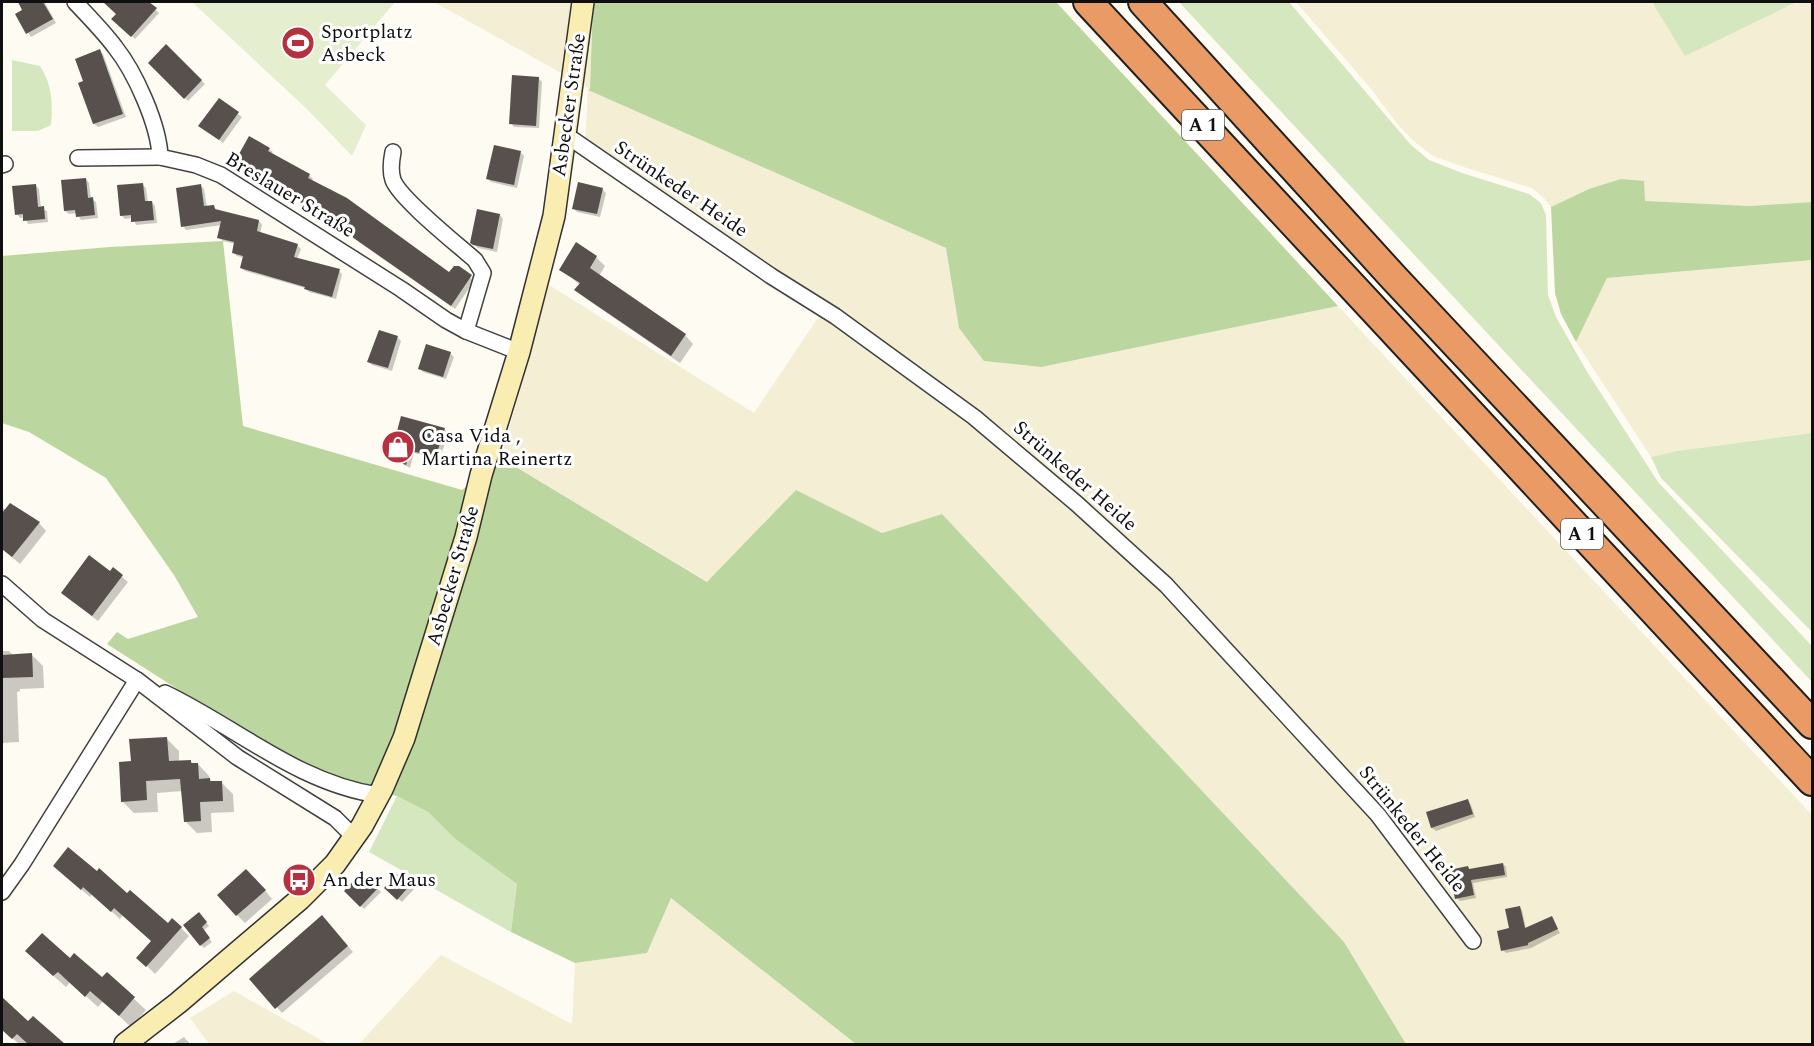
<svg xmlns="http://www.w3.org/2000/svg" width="1814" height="1046" font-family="Spectral,serif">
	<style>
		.farmland { fill: #f3eed4 }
		.green { fill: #d5e7be }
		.forest { fill: #bbd69e }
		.pitch { fill: #e5eecf }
		.shadow { fill: #0003 }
		.building { fill: #57504c }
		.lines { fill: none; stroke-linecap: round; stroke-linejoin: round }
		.minor-casing { stroke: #424242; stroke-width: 18 }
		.secondary-casing { stroke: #313131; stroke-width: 24 }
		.motorway-casing { stroke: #202020; stroke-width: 32 }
		.minor { stroke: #fff; stroke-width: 15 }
		.secondary { stroke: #f9edb2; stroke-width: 21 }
		.motorway { stroke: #e99a65; stroke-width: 28 }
		.labels { text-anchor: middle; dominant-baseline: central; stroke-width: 6; stroke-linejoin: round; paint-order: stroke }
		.shield { fill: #fff; stroke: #575757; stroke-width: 1.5 }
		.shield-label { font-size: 18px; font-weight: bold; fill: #0f0f0f }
		.poi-label { font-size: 20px; fill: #0f0f0f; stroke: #fff; text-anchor: start }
		.street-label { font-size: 20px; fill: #0f0f0f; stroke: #fff }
	</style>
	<rect width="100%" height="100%" fill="#fefbf2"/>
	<g class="farmland">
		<polygon points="433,2 593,2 590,89 443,7"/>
		<polygon points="1296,2 1653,2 1685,55 1798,2 1812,2 1812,202 1750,206 1645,201 1589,189 1551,207 1544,198 1532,188 1467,168 1433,156 1415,142 1398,125 1372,90"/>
		<polygon points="588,90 946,248 959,328 985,361 1041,367 1338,306 1812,815 1812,1044 1406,1044 1344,942 942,514 882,533 796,490 708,582 501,458 549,285 754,413 826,306 585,142"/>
		<polygon points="1812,260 1812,433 1676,451 1651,457 1576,342 1607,278"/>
		<polygon points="671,898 856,1044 359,1044 441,955 572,1024 575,963 647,953"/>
		<polygon points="234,991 328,1044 209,1044 190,1018"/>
	</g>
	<g class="green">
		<polygon points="1179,2 1289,2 1411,145 1429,160 1462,173 1529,194 1541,203 1546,215 1548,295 1556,317 1586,370 1658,482 1812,646 1812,682"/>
		<polygon points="1652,2 1797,2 1685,56"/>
		<path d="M 12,60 L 40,66 C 52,84 53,104 51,125 L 38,131 L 12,131 Z"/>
		<polygon points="1812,433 1812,632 1661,478 1651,457 1677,451"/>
		<polygon points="397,796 428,812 454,838 517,884 511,932 369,852"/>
	</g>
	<g class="forest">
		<polygon points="593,2 1056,2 1338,306 1041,367 984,361 959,328 946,248 588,90 590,89"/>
		<polygon points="1621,179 1644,181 1645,201 1750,206 1812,202 1812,260 1607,278 1576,342 1561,314 1555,293 1551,207 1589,189"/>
		<polygon points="223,241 243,426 462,490 501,458 707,582 796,490 882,533 942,514 1344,942 1406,1044 856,1044 671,898 647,953 575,963 511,932 517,884 454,838 428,812 397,796 324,777 246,733 107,644 117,632 128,639 198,617 174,575 106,478 29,432 2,423 2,256 110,247"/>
	</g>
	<polygon class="pitch" points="192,2 395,2 325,85 366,125 352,156 308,110"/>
	<g class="shadow">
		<polygon points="19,2 48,2 45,3 56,23 31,37 17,15 24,11"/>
		<polygon points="105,2 148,2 159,13 135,39 113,19 118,14"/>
		<polygon points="166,46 205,84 188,101 150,63"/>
		<polygon points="99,51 103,54 126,117 98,127 94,124 80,84 85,82"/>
		<polygon points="538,78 542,82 539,128 514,127 511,123"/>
		<polygon points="219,100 242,117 223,143 204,129"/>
		<polygon points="269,149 273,152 271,154 309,175 313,179 312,181 450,274 458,267 471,278 474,281 455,309 353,238 350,233 318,217 314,213 316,211 239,166"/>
		<polygon points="520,152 524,156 517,188 491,182 487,178"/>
		<polygon points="86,179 89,183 91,199 96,202 98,218 81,220 77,213 69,214 65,211"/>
		<polygon points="35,185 39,189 41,208 47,211 48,222 28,224 25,217 20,218 17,214"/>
		<polygon points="143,185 146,188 148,203 152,202 155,206 157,223 136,225 133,218 125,219 121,215"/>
		<polygon points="201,186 204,189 207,207 214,207 217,210 259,221 262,225 260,234 297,245 301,249 297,259 339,271 342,274 336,299 309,292 305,288 245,271 241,268 244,258 237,256 233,252 235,244 223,241 219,238 222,225 186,230 183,226"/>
		<polygon points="602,189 606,193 600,217 577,212 573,208"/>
		<polygon points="478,211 500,215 503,219 497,252 478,248 471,242"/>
		<polygon points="577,245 596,257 605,266 599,276 685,335 693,344 680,363 585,298 576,290 580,285 561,269"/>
		<polygon points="398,338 401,341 392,371 372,365 369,362"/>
		<polygon points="450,353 454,357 446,379 423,372 420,368"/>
		<polygon points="444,429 448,433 440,459 414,453 410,468 392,458"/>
		<polygon points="2,508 39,523 46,531 20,564 2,549"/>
		<polygon points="113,569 128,582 98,621 68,598 110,573"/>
		<polygon points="2,651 9,651 14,656 32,655 43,666 44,688 20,689 20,691 17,692 19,742 2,743"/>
		<polygon points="167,739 179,751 179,762 191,761 194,765 198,764 209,776 212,783 221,782 233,794 234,812 211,813 212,832 197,833 185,821 183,791 157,793 158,812 134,813 122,801 132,763"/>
		<polygon points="1468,801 1471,805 1475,817 1436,831 1432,828 1428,813"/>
		<polygon points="1503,864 1506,867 1507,877 1473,883 1476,898 1460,901 1457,898 1468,867 1470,870"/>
		<polygon points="63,874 127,895 168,925 181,928 189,936 155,974 147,966 153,942 123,915 120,919 92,894 90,897"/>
		<polygon points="362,874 381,892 364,909 346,891"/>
		<polygon points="396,876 415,888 402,902 386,888"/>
		<polygon points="255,878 272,899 245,923 237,915"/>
		<polygon points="1519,907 1522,910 1526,929 1551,918 1560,933 1531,948 1506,953 1503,950"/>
		<polygon points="202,917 209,926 203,931 212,942 204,948 201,945"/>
		<polygon points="327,923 353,952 282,1013 252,980"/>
		<polygon points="70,960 102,980 107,974 146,1010 131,1027 103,1001 98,1007 70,982 66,987 39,963"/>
		<polygon points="2,999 28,1023 33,1018 63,1044 19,1044 2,1029"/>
		<polygon points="184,1037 190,1044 173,1044"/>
	</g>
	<g class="building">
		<polygon points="18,2 43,2 53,19 26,34 15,14 22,10"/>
		<polygon points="103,2 149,2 157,8 131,37 111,19 116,14"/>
		<polygon points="166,44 202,80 184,99 148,63"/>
		<polygon points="100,49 123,114 93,124 78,83 83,81 75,59"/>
		<polygon points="512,75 539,77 536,126 509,124"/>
		<polygon points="219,98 239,112 219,140 198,126"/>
		<polygon points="249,136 270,148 268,151 310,174 308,178 347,198 449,272 454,266 459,266 472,275 451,306 348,234 349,232 312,214 314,210 273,187 274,185 234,163"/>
		<polygon points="494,145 521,151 514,185 486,179"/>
		<polygon points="86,178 88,198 93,197 95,215 76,217 75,210 64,211 61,180"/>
		<polygon points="578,182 603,188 597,214 572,209"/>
		<polygon points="143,183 145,201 152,201 154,220 131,222 131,215 120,216 117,185"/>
		<polygon points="36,184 38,207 44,206 45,219 23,221 23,214 15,215 12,186"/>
		<polygon points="201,184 204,206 214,205 215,209 259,220 257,231 298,244 294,257 340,269 332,297 304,289 305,287 240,268 243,256 232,253 234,242 217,238 221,221 181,227 176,188"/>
		<polygon points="477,209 500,214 493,249 473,245 470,243"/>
		<polygon points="576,242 597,256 590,268 686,334 671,356 574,290 580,283 559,270"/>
		<polygon points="379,330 398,336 388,368 367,362"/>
		<polygon points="426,344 451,352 443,377 418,369"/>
		<polygon points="401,416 445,428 436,456 410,451 406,465 390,458"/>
		<polygon points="10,503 40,522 12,557 2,549 2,513"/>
		<polygon points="89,555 110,571 113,567 123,575 92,616 61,593"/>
		<polygon points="32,653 33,677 2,678 2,655"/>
		<polygon points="167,737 169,761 191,760 191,763 198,763 199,779 210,778 210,781 222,781 223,801 200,802 201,821 184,822 180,779 146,781 147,800 121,802 119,762 131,761 129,739"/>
		<polygon points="1468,799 1473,814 1431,828 1426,812"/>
		<polygon points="68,847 97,871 99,868 127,893 130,890 168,923 172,918 182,927 146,967 136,958 151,941 114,908 111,912 83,887 81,890 53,866"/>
		<polygon points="1503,863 1505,875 1471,880 1474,895 1455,899 1449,870 1468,866 1469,869"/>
		<polygon points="246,869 266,890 236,916 217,895"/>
		<polygon points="362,872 378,888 360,907 344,891"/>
		<polygon points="396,874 412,883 397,900 384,888"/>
		<polygon points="1520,906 1525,928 1552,916 1558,929 1528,943 1528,945 1501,951 1497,931 1509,928 1505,909"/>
		<polygon points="199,912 207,922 202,927 210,938 200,946 183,925"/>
		<polygon points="322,915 348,946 275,1009 249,979"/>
		<polygon points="42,933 70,958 74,953 102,977 107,972 135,997 119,1016 90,991 85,997 58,972 53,976 25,951"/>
		<polygon points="2,997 28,1021 33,1016 65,1044 28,1044 17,1034 12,1039 2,1030"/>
	</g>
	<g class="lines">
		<defs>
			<g id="minor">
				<path d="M 75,2 C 89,17 103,31 115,47 C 135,72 159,125 160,157 L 196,165 L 221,175 L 401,289 L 446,320 L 466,331 L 519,352"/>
				<polyline points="566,135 771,276 835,316 974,417 1077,504 1166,585 1378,815 1473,941"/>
				<path d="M 393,152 C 391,162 390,171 393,180 C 400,199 457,244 475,260 L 483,273 L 466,331"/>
				<polyline points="78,158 160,157"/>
				<polyline points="2,165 5,164"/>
				<polyline points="2,584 43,620 137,680 237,757 335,818 354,837"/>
				<path d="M 165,693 C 236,727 298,783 378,795"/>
				<polyline points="2,892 22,864 137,680"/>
			</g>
			<polyline id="secondary" points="125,1044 178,1003 300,899 335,864 362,826 382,789 404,738 466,537 481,475 519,352 554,216 583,2"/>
			<g id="motorway">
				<polyline points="1088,2 1812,781"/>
				<polyline points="1143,2 1394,278 1812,724"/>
			</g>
		</defs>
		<use href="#minor" class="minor-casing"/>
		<use href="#secondary" class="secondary-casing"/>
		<use href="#motorway" class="motorway-casing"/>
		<use href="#minor" class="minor"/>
		<use href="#secondary" class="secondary"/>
		<use href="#motorway" class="motorway"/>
	</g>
	<defs>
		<symbol id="stadium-disc" viewBox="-11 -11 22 22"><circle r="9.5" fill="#b5313f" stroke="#fff"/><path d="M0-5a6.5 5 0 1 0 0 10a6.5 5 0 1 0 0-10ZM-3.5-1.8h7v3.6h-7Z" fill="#fff"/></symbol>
		<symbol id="shop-disc" viewBox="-11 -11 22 22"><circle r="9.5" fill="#b5313f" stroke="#fff"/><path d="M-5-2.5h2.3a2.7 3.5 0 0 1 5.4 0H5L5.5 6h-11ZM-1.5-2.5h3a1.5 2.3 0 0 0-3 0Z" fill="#fff"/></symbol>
		<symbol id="bus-disc" viewBox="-11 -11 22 22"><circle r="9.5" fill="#b5313f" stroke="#fff"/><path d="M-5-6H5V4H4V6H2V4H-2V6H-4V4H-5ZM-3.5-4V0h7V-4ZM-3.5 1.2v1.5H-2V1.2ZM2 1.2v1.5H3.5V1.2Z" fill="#fff"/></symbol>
	</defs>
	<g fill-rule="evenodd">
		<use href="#stadium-disc" x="279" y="24" width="38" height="38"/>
		<use href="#shop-disc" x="379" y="428" width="38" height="38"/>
		<use href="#bus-disc" x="280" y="861" width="38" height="38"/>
	</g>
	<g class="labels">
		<g class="shield">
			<rect x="1182" y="110" width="42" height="30" rx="4.5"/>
			<rect x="1561" y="519" width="42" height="30" rx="4.5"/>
		</g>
		<g class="shield-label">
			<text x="1203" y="125">A 1</text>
			<text x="1582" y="534">A 1</text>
		</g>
		<g class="poi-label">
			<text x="321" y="32">Sportplatz<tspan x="321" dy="23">Asbeck</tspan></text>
			<text x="421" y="436">Casa Vida ,<tspan x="421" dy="23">Martina Reinertz</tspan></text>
			<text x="322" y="880">An der Maus</text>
		</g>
		<g class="street-label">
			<text transform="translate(569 105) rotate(-82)">Asbecker Straße</text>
			<text transform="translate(681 189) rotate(34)">Strünkeder Heide</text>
			<text transform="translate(290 195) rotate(31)">Breslauer Straße</text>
			<text transform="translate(1075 476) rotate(41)">Strünkeder Heide</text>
			<text transform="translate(453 576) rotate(-74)">Asbecker Straße</text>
			<text transform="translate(1412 829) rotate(51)">Strünkeder Heide</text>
		</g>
	</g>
	<rect width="1814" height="1046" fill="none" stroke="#0f0f0f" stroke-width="6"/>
</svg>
